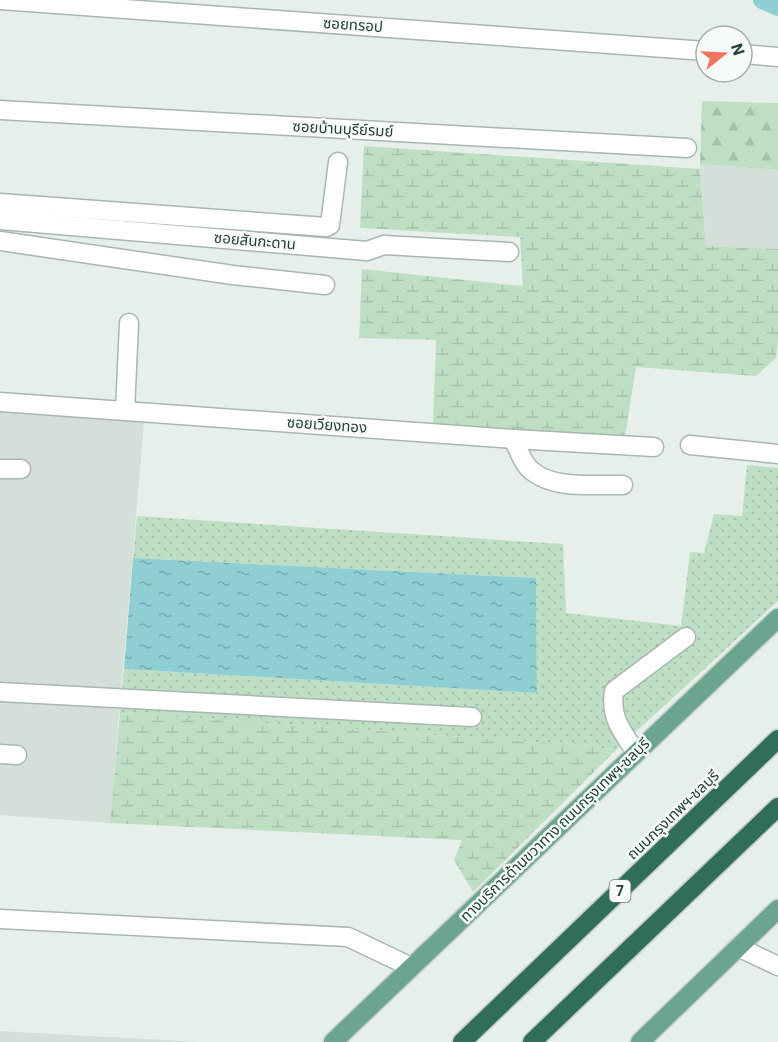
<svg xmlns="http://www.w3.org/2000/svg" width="778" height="1042" font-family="Roboto,'Noto Sans Thai',sans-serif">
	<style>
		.built { fill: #d4dfd9 }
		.grass { fill: url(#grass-dots) }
		.forest { fill: url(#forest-firs) }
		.wetland { fill: url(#wetland-marsh) }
		.water { fill: url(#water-ripples) }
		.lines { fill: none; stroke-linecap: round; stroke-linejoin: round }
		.canal { stroke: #8fcfd3; stroke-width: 18 }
		.minor-casing { stroke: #a8b7b0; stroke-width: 21 }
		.major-casing { stroke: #c2cac7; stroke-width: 21 }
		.highway-casing { stroke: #c2cac7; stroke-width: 21 }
		.minor { stroke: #fff; stroke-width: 18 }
		.major { stroke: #6ba48f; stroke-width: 18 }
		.highway { stroke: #306e5a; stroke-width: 18 }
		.labels { text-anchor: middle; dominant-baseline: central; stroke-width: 5; stroke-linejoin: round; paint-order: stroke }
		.shield { fill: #f7fbf8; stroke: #637970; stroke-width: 1.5 }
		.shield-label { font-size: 14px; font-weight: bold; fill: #244136 }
		.street-label { font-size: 15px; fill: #244136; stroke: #f7fbf8 }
	</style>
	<defs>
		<pattern id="grass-dots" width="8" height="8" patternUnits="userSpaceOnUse" patternTransform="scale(1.5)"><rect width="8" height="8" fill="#bfdfc5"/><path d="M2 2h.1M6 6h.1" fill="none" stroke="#a4c1aa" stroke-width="1.8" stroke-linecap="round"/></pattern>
		<pattern id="forest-firs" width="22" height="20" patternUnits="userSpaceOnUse" patternTransform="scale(1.5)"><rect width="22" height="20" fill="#bfdfc5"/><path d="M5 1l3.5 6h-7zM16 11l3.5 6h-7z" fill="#a4c1aa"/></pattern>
		<pattern id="wetland-marsh" width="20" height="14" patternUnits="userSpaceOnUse" patternTransform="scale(1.5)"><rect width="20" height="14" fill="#bfdfc5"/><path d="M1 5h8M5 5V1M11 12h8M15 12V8" fill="none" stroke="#a4c1aa"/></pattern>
		<pattern id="water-ripples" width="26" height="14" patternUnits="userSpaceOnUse" patternTransform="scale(1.5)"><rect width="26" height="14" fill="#8fcfd3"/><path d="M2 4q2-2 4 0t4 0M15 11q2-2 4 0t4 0" fill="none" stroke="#75aaac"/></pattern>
	</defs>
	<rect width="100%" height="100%" fill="#e6efea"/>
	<g class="built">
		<polygon points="700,164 778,170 778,249 706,246"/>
		<polygon points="0,412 144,422 110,823 0,815"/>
		<polygon points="0,1031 200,1042 0,1042"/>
	</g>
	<polygon class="grass" points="747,465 778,468 778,601 615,751 593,746 120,713 124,669 537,693 536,578 133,558 137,516 563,544 566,613 681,626 690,552 704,553 714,514 742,516"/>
	<polygon class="forest" points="702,101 778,103 778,170 700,164"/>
	<g class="wetland">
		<polygon points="364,146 700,169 706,246 778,249 778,340 776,358 756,376 636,367 625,437 490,431 433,424 436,340 359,338 362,269 523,286 520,237 360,228"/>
		<polygon points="120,713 593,746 615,751 473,892 454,860 462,840 110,823"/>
	</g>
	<polygon class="water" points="133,558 536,578 537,693 124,669"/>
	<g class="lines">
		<polyline class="canal" points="762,0 778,7"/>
		<defs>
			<g id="minor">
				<polyline points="0,0 706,51"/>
				<polyline points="742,54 778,57"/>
				<polyline points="0,110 687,148"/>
				<polyline points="0,203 326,227 330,225 338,162"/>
				<polyline points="0,220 367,251 384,245 509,252"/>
				<polyline points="0,241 233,275 325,285"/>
				<polyline points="0,402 513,439 654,447"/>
				<polyline points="125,411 129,323"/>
				<path d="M 513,439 C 518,448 523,465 532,471 C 555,490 595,484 623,485"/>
				<polyline points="690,445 778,454"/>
				<polyline points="0,469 21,469"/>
				<polyline points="0,692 472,717"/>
				<path d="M 636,753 C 622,730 610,719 614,691 L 686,637"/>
				<polyline points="0,754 17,755"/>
				<polyline points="0,919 348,937 411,967"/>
				<polyline points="738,947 778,966"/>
			</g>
			<g id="major">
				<polyline points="333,1042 778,618"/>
				<polyline points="640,1042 778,909"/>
			</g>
			<g id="highway">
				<polyline points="462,1042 778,739"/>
				<polyline points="532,1042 778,807"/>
			</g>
		</defs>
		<use href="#minor" class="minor-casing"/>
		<use href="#major" class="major-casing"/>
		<use href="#highway" class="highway-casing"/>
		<use href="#minor" class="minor"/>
		<use href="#major" class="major"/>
		<use href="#highway" class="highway"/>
	</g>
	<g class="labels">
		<rect class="shield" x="609.5" y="880" width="21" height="22" rx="4.5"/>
		<g class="shield-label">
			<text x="620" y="891">7</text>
		</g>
		<g class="street-label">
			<text transform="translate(353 25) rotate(4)">ซอยทรอป</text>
			<text transform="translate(343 129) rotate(3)">ซอยบ้านบุรีย์รมย์</text>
			<text transform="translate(255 241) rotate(5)">ซอยสันกะดาน</text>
			<text transform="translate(327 425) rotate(4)">ซอยเวียงทอง</text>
			<text transform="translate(673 815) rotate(-44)">ถนนกรุงเทพฯ-ชลบุรี</text>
			<text transform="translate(555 830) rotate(-44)">ทางบริการด้านขวาทาง ถนนกรุงเทพฯ-ชลบุรี</text>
		</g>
	</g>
	<g transform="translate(724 54) rotate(72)"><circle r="28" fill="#f7fbf8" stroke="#a3b1aa" stroke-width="1.5"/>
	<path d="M0-4.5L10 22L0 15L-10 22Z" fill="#f17561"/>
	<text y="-9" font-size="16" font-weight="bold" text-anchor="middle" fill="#244136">N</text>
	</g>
</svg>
